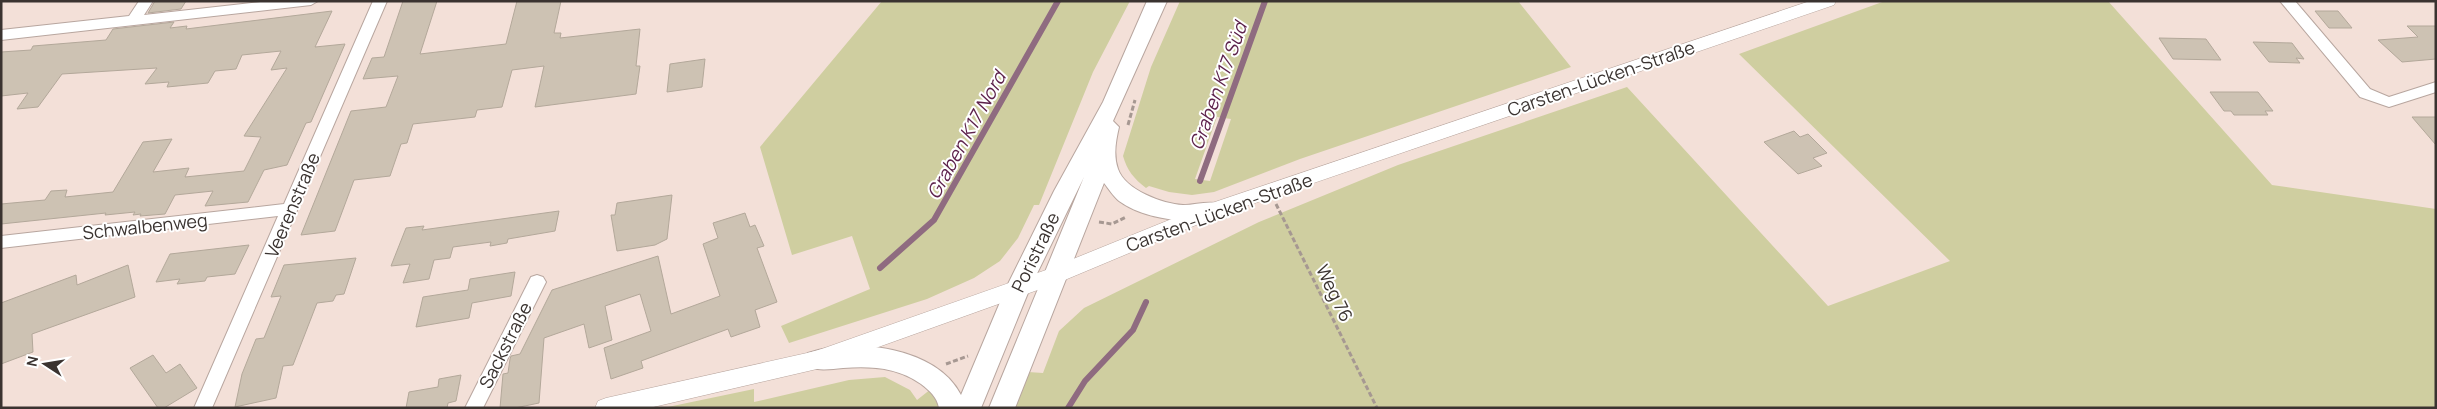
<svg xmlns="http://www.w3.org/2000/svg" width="2437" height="409" font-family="Manrope,sans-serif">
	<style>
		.green { fill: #cfcea0; fill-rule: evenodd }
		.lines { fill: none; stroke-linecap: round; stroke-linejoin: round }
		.stream { stroke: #8f6b80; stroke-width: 6 }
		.building { fill: #cdc2b3; stroke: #b3a89a }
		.minor-casing { stroke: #b8a69f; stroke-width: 2 }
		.tertiary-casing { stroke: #b8a69f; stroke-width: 1 }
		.secondary-casing { stroke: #b8a69f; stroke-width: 2 }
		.path { stroke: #a69892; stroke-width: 3; stroke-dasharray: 5 2.5; stroke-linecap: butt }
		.minor { fill: #fff; fill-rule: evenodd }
		.tertiary { fill: #fff; fill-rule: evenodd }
		.secondary { fill: #fff; fill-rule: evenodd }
		.labels { text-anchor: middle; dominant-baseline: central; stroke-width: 4; stroke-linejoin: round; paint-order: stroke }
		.street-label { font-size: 18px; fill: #3a3330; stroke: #fff }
		.water-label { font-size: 19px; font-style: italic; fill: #5d224c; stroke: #fff }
	</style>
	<rect width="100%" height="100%" fill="#f3e0d8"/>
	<g class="green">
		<polygon points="882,1 1130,1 1093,72 1039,205 1034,205 1018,238 1000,261 974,278 927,299 789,343 781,326 870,289 852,236 792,255 760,147"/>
		<path d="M 1180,1 L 1518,1 L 1571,67 L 1300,159 L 1214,192 L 1192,195 L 1169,192 L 1149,186 L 1146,188 C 1134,179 1127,170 1123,156 L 1151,67 ZM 1217,117 L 1231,119 L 1210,181 L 1195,179 Z"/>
		<polygon points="1885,1 2108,1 2272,185 2436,209 2436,408 1014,408 1028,372 1043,373 1059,331 1084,308 1259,222 1398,165 1627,87 1828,306 1950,261 1739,54"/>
		<polygon points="885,377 910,390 917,400 931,389 939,408 663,408 754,389 754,402 849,380"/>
	</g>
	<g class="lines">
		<g class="stream">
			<polyline points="1200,181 1265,1"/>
			<polyline points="880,268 934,220 1058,1"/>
			<polyline points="1068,408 1085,381 1133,330 1146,302"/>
		</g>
	</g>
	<g class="building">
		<polygon points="155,1 186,1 181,9 148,13"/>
		<polygon points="403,1 437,1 420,54 506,44 517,1 561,1 554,33 561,33 560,38 640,29 636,66 640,66 636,94 535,107 544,66 512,70 502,107 477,110 475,117 413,124 407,143 401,144 390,176 354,180 335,231 301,235 351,111 386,107 398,76 363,79 372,58 384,57"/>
		<polygon points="332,11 315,47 345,44 311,122 306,123 287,165 264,170 248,202 205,206 213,191 175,195 165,214 140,216 141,214 133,215 135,212 105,215 106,213 1,224 1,204 45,200 51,191 67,190 65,197 113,192 143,142 172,139 153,172 189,168 185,177 244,171 261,137 244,136 287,68 271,70 281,51 242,55 236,69 215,71 208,83 167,87 169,82 145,84 157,68 62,74 38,107 17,109 28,93 1,96 1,52 31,50 33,46 106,40 113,29 174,22 170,28 187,26 186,29"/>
		<polygon points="2315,11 2338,11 2352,28 2329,28"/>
		<polygon points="2407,26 2436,26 2436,59 2402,62 2378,40 2418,37"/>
		<polygon points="2159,38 2206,39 2221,60 2173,59"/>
		<polygon points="2253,42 2292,43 2304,59 2296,58 2300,63 2269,62"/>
		<polygon points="705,59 702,87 667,92 670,64"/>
		<polygon points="2210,92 2258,92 2273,111 2265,111 2268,115 2234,115 2231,111 2224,111"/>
		<polygon points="2412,117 2436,117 2436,145"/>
		<polygon points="1794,131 1800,137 1808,134 1827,153 1813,158 1822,166 1798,174 1764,142"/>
		<polygon points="672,195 667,239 655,245 617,251 611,215 615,215 617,203"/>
		<polygon points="559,211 555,231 508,239 507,243 490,246 491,242 453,247 450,258 434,260 429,279 403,283 410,264 391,266 406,228 424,226 422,230"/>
		<polygon points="745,213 750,227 755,225 764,246 757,248 777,302 755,310 760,327 731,337 728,329 641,361 643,368 611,379 604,348 651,331 640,294 605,306 612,340 589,348 584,324 544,338 539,403 515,408 500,408 503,374 508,373 510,359 511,356 520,354 552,290 658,256 671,314 720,296 703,244 718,238 713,223"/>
		<polygon points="249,245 235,274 207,277 205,281 177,284 180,279 156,282 170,254"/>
		<polygon points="356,258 344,294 336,295 333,301 317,303 293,365 283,366 276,398 235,407 242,374 256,339 264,338 281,296 271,297 284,265"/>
		<polygon points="128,265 135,297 32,334 33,352 1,364 1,303 76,275 77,285"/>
		<polygon points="515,272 511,296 472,303 469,318 416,327 423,297 468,290 470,279"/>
		<polygon points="153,355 166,373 180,364 197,388 164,408 158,408 130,368"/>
		<polygon points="461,375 456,401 448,403 447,408 406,408 409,392 438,387 439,379"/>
	</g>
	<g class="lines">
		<defs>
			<g id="minor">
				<polygon points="139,1 153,1 144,15 269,1 318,1 311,5 1,40 1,30 129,16"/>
				<polygon points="373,1 387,1 212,408 194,408 278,216 1,248 1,236 284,204"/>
				<polygon points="2280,1 2295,1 2370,89 2389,97 2436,82 2436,92 2389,107 2360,97"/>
				<polygon points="537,275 543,277 546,282 483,408 465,408 531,277"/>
			</g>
			<polygon id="tertiary" points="1810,1 1836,1 1834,5 1220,215 1060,282 817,369 649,408 595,408 598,401 606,398 816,351 1046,270 1206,205"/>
			<path id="secondary" d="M 1147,1 L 1167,1 L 1113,121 L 1119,127 C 1116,140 1113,155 1118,169 C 1125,190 1163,204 1183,205 C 1196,205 1208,200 1221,204 L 1224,210 L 1221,216 C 1191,225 1145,220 1119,201 C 1113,196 1108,188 1104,183 L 1015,408 L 989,408 L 1084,177 L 1030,288 L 981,408 L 939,408 C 937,397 930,391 921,384 C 897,367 870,366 843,368 C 831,369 820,371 808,367 L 805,360 L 808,353 C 854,337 937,347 961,395 L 1006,288 L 1054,191 L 1103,102 Z"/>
		</defs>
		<use href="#minor" class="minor-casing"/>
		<use href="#tertiary" class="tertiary-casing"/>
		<use href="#secondary" class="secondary-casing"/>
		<g class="path">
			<polyline points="1128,125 1135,100"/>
			<polyline points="1276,204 1377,408"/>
			<polyline points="1099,222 1112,224 1126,217"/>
			<polyline points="946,364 968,356"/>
		</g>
		<use href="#minor" class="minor"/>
		<use href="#tertiary" class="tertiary"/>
		<use href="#secondary" class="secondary"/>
	</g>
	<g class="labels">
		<g class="street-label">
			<text transform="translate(1601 78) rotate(-19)">Carsten-Lücken-Straße</text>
			<text transform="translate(292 205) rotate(-67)">Veerenstraße</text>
			<text transform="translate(1219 212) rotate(-20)">Carsten-Lücken-Straße</text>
			<text transform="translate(145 226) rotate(-6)">Schwalbenweg</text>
			<text transform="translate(1035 252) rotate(-64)">Poristraße</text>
			<text transform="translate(1335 293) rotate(64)">Weg 76</text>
			<text transform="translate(505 345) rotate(-63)">Sackstraße</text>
		</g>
		<g class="water-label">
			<text transform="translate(1218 86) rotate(-70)">Graben K17 Süd</text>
			<text transform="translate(966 135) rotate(-61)">Graben K17 Nord</text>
		</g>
	</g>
	<rect width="2437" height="409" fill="none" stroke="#3a3330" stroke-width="5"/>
	<g transform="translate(45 364) rotate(282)" stroke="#ffffff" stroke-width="4" paint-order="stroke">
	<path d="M0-4L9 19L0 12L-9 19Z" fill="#3a3330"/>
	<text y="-8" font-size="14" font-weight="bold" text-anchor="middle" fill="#3a3330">N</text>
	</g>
</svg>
